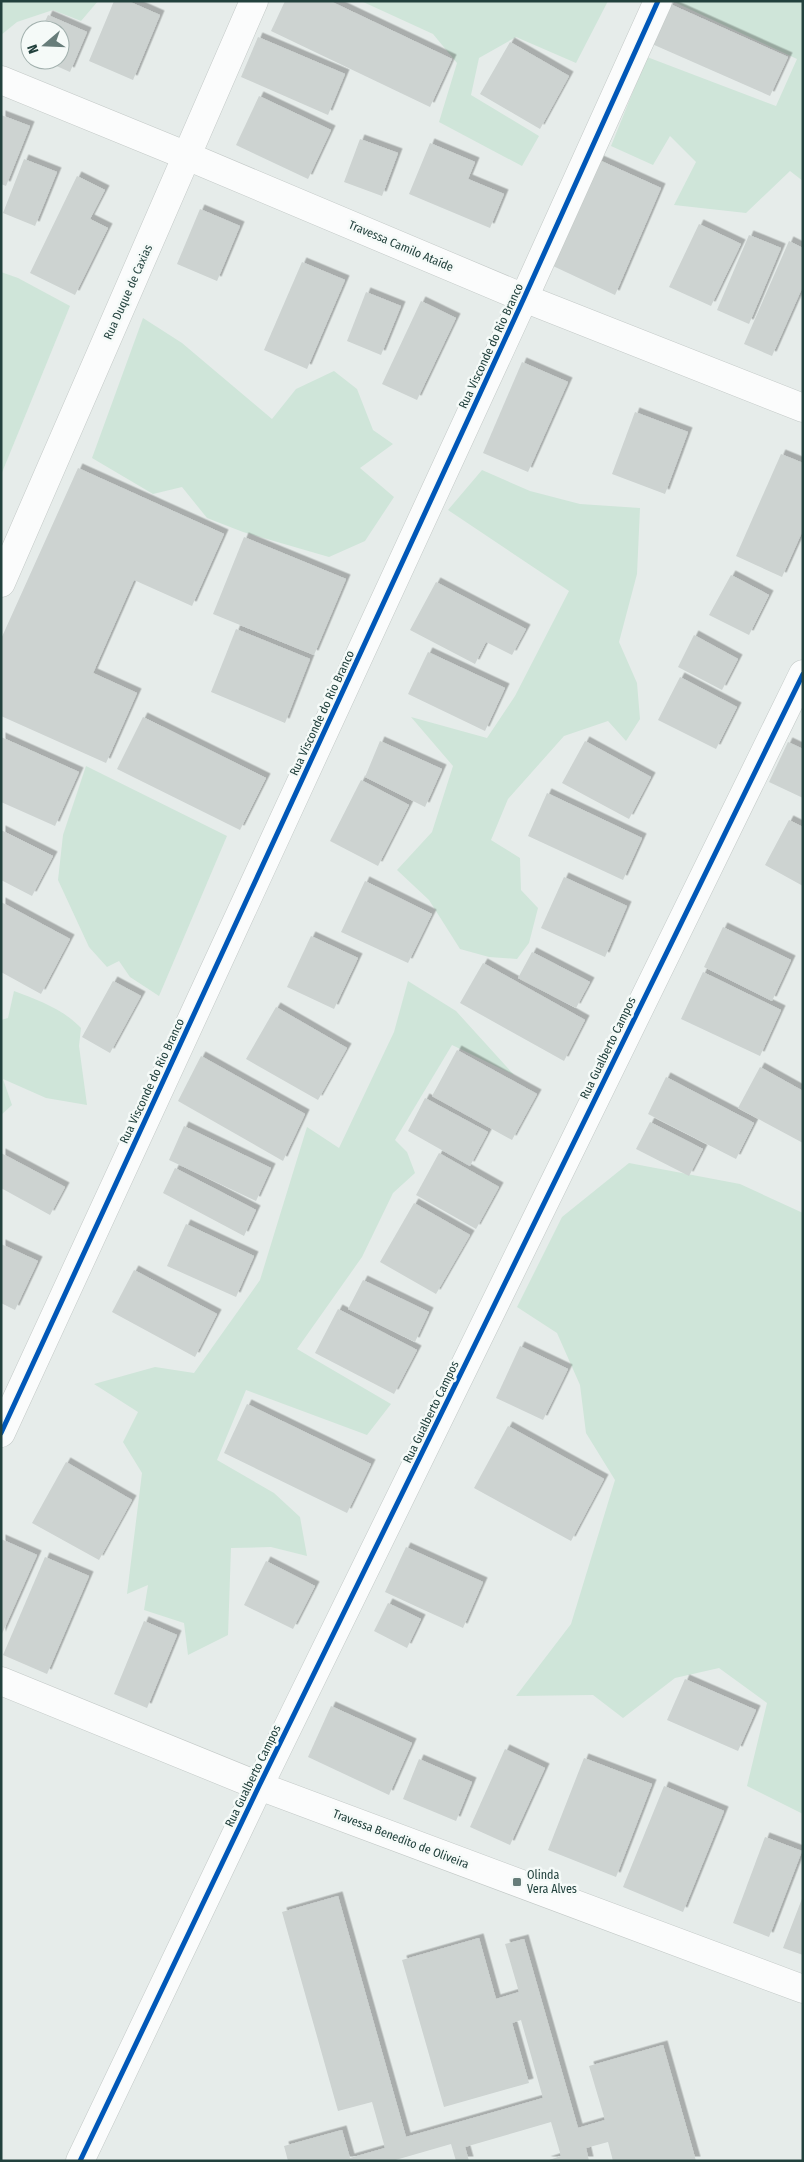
<svg xmlns="http://www.w3.org/2000/svg" width="804" height="2162" font-family="'Fira Sans Condensed',sans-serif">
	<style>
		.green { fill: #cfe5d9 }
		.building { fill: #cdd3d1; filter: url(#shadow) }
		.lines { fill: none; stroke-linecap: round; stroke-linejoin: round }
		.minor-casing { stroke: #c3c9c7; stroke-width: 29 }
		.minor { stroke: #fbfcfc; stroke-width: 28 }
		.cycleway-casing { stroke: #f5faf8; stroke-width: 8 }
		.cycleway { stroke: #0057b8; stroke-width: 5 }
		.poi-dot { fill: #677d7a; stroke: #f5faf8; stroke-width: 2 }
		.labels { text-anchor: middle; dominant-baseline: central; stroke-width: 5; stroke-linejoin: round; paint-order: stroke }
		.street-label { font-size: 12px; fill: #22413d; stroke: #f5faf8 }
		.poi-label { font-size: 12px; fill: #22413d; stroke: #f5faf8; text-anchor: start }
	</style>
	<defs>
		<filter id="shadow"><feDropShadow dx="4.5" dy="-4.5" stdDeviation="0" flood-color="#0004"/></filter>
	</defs>
	<rect width="100%" height="100%" fill="#e6ecea"/>
	<g class="green">
		<polygon points="1,1 98,1 81,21 53,10 17,22 1,35"/>
		<polygon points="361,1 608,1 576,63 516,37 479,58 471,95 539,136 522,166 439,122 457,63 433,34"/>
		<polygon points="672,1 803,1 803,181 790,171 746,213 674,205 696,162 670,136 653,165 611,146 647,57 776,106 797,59"/>
		<polygon points="1,272 18,278 70,306 1,475"/>
		<polygon points="143,318 182,343 272,419 296,389 334,371 357,389 373,430 393,444 360,468 394,497 365,541 329,557 243,532 207,518 182,487 153,494 92,458"/>
		<polygon points="482,470 530,491 580,504 640,508 637,574 619,642 637,683 640,719 626,741 608,721 564,736 508,799 491,840 520,858 521,890 538,908 529,943 517,959 489,957 460,949 429,900 397,870 432,832 453,766 411,717 487,738 515,696 569,591 448,510"/>
		<polygon points="86,766 227,836 159,996 130,977 119,961 107,967 89,947 58,880 63,835"/>
		<polygon points="408,981 456,1011 514,1075 452,1045 395,1140 407,1152 415,1173 393,1193 362,1257 297,1349 391,1404 367,1435 246,1390 217,1460 274,1493 300,1517 307,1556 271,1547 231,1548 228,1635 188,1655 184,1623 144,1610 148,1585 127,1594 142,1473 123,1442 138,1412 94,1384 155,1367 194,1373 260,1280 307,1127 339,1148 394,1032"/>
		<path d="M 14,991 C 38,1000 63,1009 81,1028 L 79,1046 L 87,1105 L 46,1098 L 3,1079 L 12,1105 L 1,1115 L 1,1020 L 8,1018 Z"/>
		<polygon points="629,1163 740,1184 803,1213 803,1814 747,1786 767,1703 719,1668 675,1678 623,1718 593,1695 516,1696 571,1624 615,1480 586,1433 580,1385 557,1333 517,1307 562,1217"/>
	</g>
	<g class="building">
		<polygon points="114,1 128,1 160,15 133,80 89,61"/>
		<polygon points="285,1 330,1 452,59 430,107 271,31"/>
		<polygon points="670,4 788,57 770,96 652,44"/>
		<polygon points="48,15 87,32 70,72 43,60 60,60 60,30 41,30"/>
		<polygon points="258,37 345,74 328,115 241,77"/>
		<polygon points="510,42 569,76 540,129 480,94"/>
		<polygon points="259,96 331,130 308,179 236,145"/>
		<polygon points="1,115 30,126 6,186 1,184"/>
		<polygon points="360,139 398,153 382,196 344,182"/>
		<polygon points="430,143 475,162 468,179 504,194 490,228 409,194"/>
		<polygon points="24,159 57,172 35,226 3,213"/>
		<polygon points="599,160 661,188 615,295 553,266"/>
		<polygon points="77,176 105,190 90,219 108,228 75,295 30,273"/>
		<polygon points="200,209 240,226 217,281 177,264"/>
		<polygon points="699,224 741,244 711,306 669,287"/>
		<polygon points="749,235 781,248 749,324 717,310"/>
		<polygon points="789,241 803,248 803,286 772,356 744,344"/>
		<polygon points="302,262 345,280 307,369 264,350"/>
		<polygon points="366,292 401,306 381,355 347,341"/>
		<polygon points="421,301 456,318 417,400 382,384"/>
		<polygon points="522,362 568,382 528,472 483,453"/>
		<polygon points="635,412 688,432 665,494 612,474"/>
		<polygon points="781,454 803,463 803,530 782,577 736,556"/>
		<polygon points="78,468 224,534 192,606 134,580 93,673 137,693 106,763 1,716 1,639"/>
		<polygon points="244,537 346,579 314,655 213,614"/>
		<polygon points="731,575 769,595 749,635 709,615"/>
		<polygon points="436,582 526,629 512,655 486,642 475,664 410,630"/>
		<polygon points="236,629 310,659 285,723 211,692"/>
		<polygon points="694,635 738,659 722,690 678,667"/>
		<polygon points="428,652 505,688 485,731 408,694"/>
		<polygon points="680,677 737,707 716,749 658,720"/>
		<polygon points="143,717 266,778 240,830 117,769"/>
		<polygon points="1,737 79,772 55,826 1,802"/>
		<polygon points="380,741 442,769 425,807 365,777"/>
		<polygon points="585,741 651,777 629,819 562,783"/>
		<polygon points="788,742 803,749 803,798 769,782"/>
		<polygon points="361,780 409,805 378,866 330,841"/>
		<polygon points="547,793 642,838 623,880 528,836"/>
		<polygon points="789,820 803,827 803,886 765,865"/>
		<polygon points="1,830 53,856 32,896 1,880"/>
		<polygon points="564,877 627,906 605,957 541,928"/>
		<polygon points="365,881 432,914 408,963 341,932"/>
		<polygon points="1,902 70,939 41,994 1,972"/>
		<polygon points="723,927 791,960 772,1001 704,967"/>
		<polygon points="311,936 358,958 334,1009 287,987"/>
		<polygon points="532,952 590,982 576,1008 518,978"/>
		<polygon points="483,963 585,1020 564,1061 460,1003"/>
		<polygon points="703,972 781,1010 760,1056 681,1019"/>
		<polygon points="113,981 141,996 110,1053 82,1037"/>
		<polygon points="276,1007 347,1048 318,1100 246,1059"/>
		<polygon points="457,1050 537,1094 512,1140 432,1096"/>
		<polygon points="201,1056 305,1114 283,1161 178,1101"/>
		<polygon points="760,1067 803,1091 803,1143 738,1108"/>
		<polygon points="666,1077 754,1123 736,1159 648,1114"/>
		<polygon points="425,1098 488,1132 470,1166 408,1131"/>
		<polygon points="650,1122 703,1149 689,1176 636,1149"/>
		<polygon points="184,1126 271,1168 256,1201 169,1160"/>
		<polygon points="1,1153 65,1187 50,1215 1,1188"/>
		<polygon points="439,1153 499,1187 476,1229 416,1195"/>
		<polygon points="175,1168 256,1210 244,1236 163,1193"/>
		<polygon points="414,1203 470,1235 436,1294 380,1262"/>
		<polygon points="186,1224 254,1256 236,1297 167,1266"/>
		<polygon points="1,1244 38,1261 15,1310 1,1303"/>
		<polygon points="134,1270 217,1314 195,1357 112,1312"/>
		<polygon points="363,1280 429,1312 415,1342 348,1309"/>
		<polygon points="338,1309 417,1350 394,1394 315,1353"/>
		<polygon points="520,1346 568,1369 543,1420 496,1398"/>
		<polygon points="247,1404 371,1464 347,1513 224,1453"/>
		<polygon points="508,1426 604,1479 571,1541 474,1488"/>
		<polygon points="66,1462 132,1500 99,1560 32,1523"/>
		<polygon points="1,1539 37,1555 1,1636"/>
		<polygon points="406,1547 483,1582 463,1628 385,1592"/>
		<polygon points="45,1557 89,1576 47,1674 3,1655"/>
		<polygon points="266,1561 315,1586 293,1629 244,1605"/>
		<polygon points="388,1603 421,1619 407,1648 374,1631"/>
		<polygon points="144,1621 177,1635 147,1708 114,1694"/>
		<polygon points="685,1679 756,1710 738,1751 667,1720"/>
		<polygon points="331,1706 412,1743 389,1795 308,1757"/>
		<polygon points="505,1749 545,1768 510,1845 470,1827"/>
		<polygon points="584,1758 652,1784 616,1877 548,1850"/>
		<polygon points="419,1759 472,1782 456,1821 403,1799"/>
		<polygon points="664,1786 724,1811 683,1912 623,1887"/>
		<polygon points="765,1837 802,1851 769,1937 733,1923"/>
		<polygon points="338,1896 406,2137 543,2098 521,2020 512,2023 529,2083 444,2107 402,1960 479,1938 496,1999 519,1992 505,1944 524,1939 578,2128 605,2120 589,2066 663,2045 696,2161 613,2161 608,2142 586,2148 589,2161 546,2161 561,2156 551,2122 465,2147 469,2161 456,2161 451,2144 392,2161 288,2161 284,2146 342,2130 350,2158 385,2148 372,2102 338,2111 282,1912"/>
		<polygon points="803,1896 803,1955 783,1948"/>
	</g>
	<g class="lines">
		<defs>
			<g id="minor">
				<polyline points="1,80 187,156 524,298 803,408"/>
				<polyline points="1,583 254,1"/>
				<polyline points="1,1433 524,298 658,1"/>
				<polyline points="1,1681 259,1786 803,1989"/>
				<polyline points="80,2161 259,1786 803,674"/>
			</g>
		</defs>
		<use href="#minor" class="minor-casing"/>
		<use href="#minor" class="minor"/>
		<defs>
			<g id="cycleway">
				<polyline points="1,1433 524,298 658,1"/>
				<polyline points="80,2161 259,1786 803,674"/>
			</g>
		</defs>
		<use href="#cycleway" class="cycleway-casing"/>
		<use href="#cycleway" class="cycleway"/>
	</g>
	<rect class="poi-dot" x="512" y="1877" width="10" height="10" rx="2.5"/>
	<g class="labels">
		<g class="street-label">
			<text transform="translate(401 246) rotate(23)">Travessa Camilo Ataíde</text>
			<text transform="translate(128 292) rotate(-66)">Rua Duque de Caxias</text>
			<text transform="translate(491 346) rotate(-65)">Rua Visconde do Rio Branco</text>
			<text transform="translate(322 713) rotate(-65)">Rua Visconde do Rio Branco</text>
			<text transform="translate(608 1048) rotate(-64)">Rua Gualberto Campos</text>
			<text transform="translate(152 1081) rotate(-65)">Rua Visconde do Rio Branco</text>
			<text transform="translate(431 1412) rotate(-64)">Rua Gualberto Campos</text>
			<text transform="translate(253 1776) rotate(-64)">Rua Gualberto Campos</text>
			<text transform="translate(401 1839) rotate(21)">Travessa Benedito de Oliveira</text>
		</g>
		<g class="poi-label">
			<text x="527" y="1875">Olinda<tspan x="527" dy="14">Vera Alves</tspan></text>
		</g>
	</g>
	<rect width="804" height="2162" fill="none" stroke="#22413d" stroke-width="5"/>
	<g transform="translate(45 45) rotate(251)"><circle r="24" fill="#f5faf8" stroke="#a1b0ad"/>
	<path d="M0-4L9 19L0 12L-9 19Z" fill="#677d7a"/>
	<text y="-8" font-size="14" font-weight="bold" text-anchor="middle" fill="#22413d">N</text>
	</g>
</svg>
